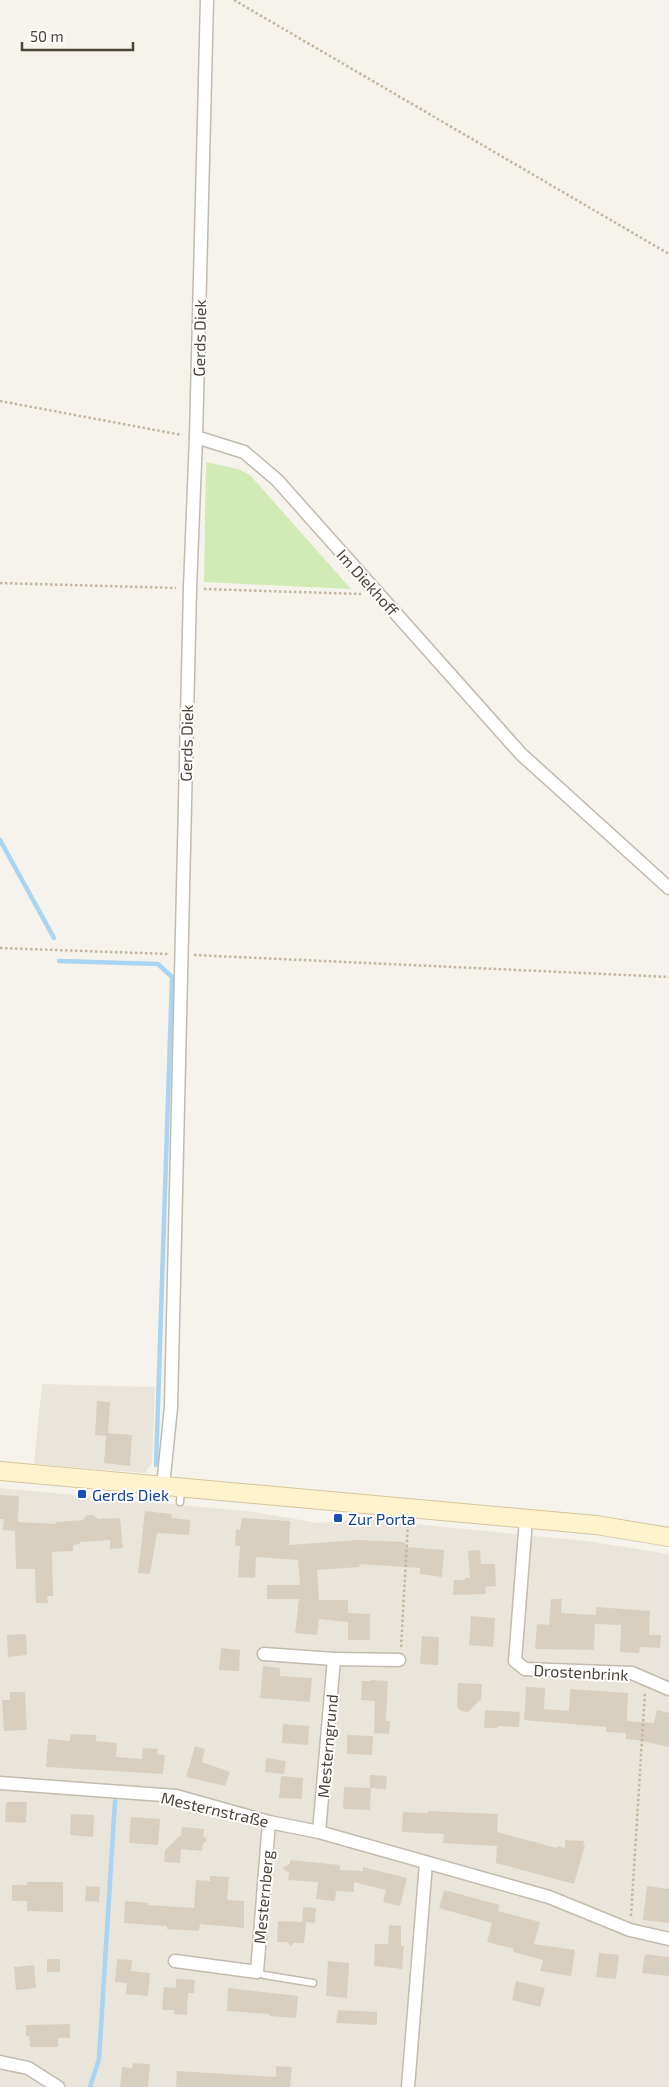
<svg xmlns="http://www.w3.org/2000/svg" width="669" height="2087" font-family="'Exo 2',sans-serif">
	<style>
		.residential { fill: #eae5da }
		.green { fill: #d2eab5 }
		.lines { fill: none; stroke-linecap: round; stroke-linejoin: round }
		.stream { stroke: #a9d4f2; stroke-width: 4.5 }
		.building { fill: #d8cfc1 }
		.service-casing { stroke: #c2bbae; stroke-width: 9 }
		.minor-casing { stroke: #c2bbae; stroke-width: 15 }
		.secondary-casing { stroke: #d6c79b; stroke-width: 20 }
		.path { stroke: #c4b79f; stroke-width: 2.5; stroke-dasharray: 2.5 2.5; stroke-linecap: butt }
		.service { stroke: #fff; stroke-width: 6 }
		.minor { stroke: #fff; stroke-width: 12 }
		.secondary { stroke: #fff3cd; stroke-width: 18 }
		.transit-dot { fill: #1a4fb4; stroke: #fff; stroke-width: 2 }
		.labels { text-anchor: middle; dominant-baseline: central; stroke-width: 4; stroke-linejoin: round; paint-order: stroke }
		.street-label { font-size: 16px; fill: #4b4439; stroke: #fff }
		.transit-label { font-size: 16px; fill: #164399; stroke: #fff; text-anchor: start }
	</style>
	<rect width="100%" height="100%" fill="#f6f3ec"/>
	<g class="residential">
		<polygon points="42,1384 155,1387 152,1463 145,1473 34,1464"/>
		<polygon points="0,1488 255,1512 318,1523 366,1519 586,1541 669,1554 669,2087 0,2087"/>
	</g>
	<polygon class="green" points="206,462 238,469 250,475 351,589 204,582"/>
	<g class="lines">
		<g class="stream">
			<polyline points="0,840 54,938"/>
			<polyline points="59,961 158,964 172,977 156,1465"/>
			<polyline points="90,2087 99,2059 115,1801"/>
		</g>
	</g>
	<g class="building">
		<polygon points="97,1401 110,1402 108,1433 132,1435 130,1466 104,1463 106,1436 95,1435"/>
		<polygon points="0,1495 19,1496 18,1522 56,1524 55,1522 83,1520 87,1515 93,1515 98,1519 120,1518 123,1548 110,1549 110,1540 80,1542 80,1544 73,1545 73,1551 52,1552 53,1596 47,1596 48,1603 36,1603 35,1569 16,1569 15,1531 3,1530 4,1519 0,1519"/>
		<polygon points="145,1511 172,1514 171,1518 190,1520 189,1535 157,1533 150,1574 138,1573"/>
		<polygon points="242,1518 290,1521 289,1545 357,1540 405,1542 405,1547 444,1550 442,1577 420,1574 420,1568 359,1564 360,1567 317,1570 319,1600 348,1600 348,1618 348,1613 370,1614 370,1640 348,1640 348,1622 319,1619 317,1635 295,1633 299,1599 267,1599 267,1585 300,1585 298,1560 256,1557 255,1578 238,1577 240,1546 235,1546 236,1529 240,1530"/>
		<polygon points="480,1550 481,1564 495,1564 496,1586 485,1587 486,1594 453,1595 454,1580 465,1580 465,1578 470,1578 468,1551"/>
		<polygon points="551,1599 562,1599 561,1613 596,1615 596,1607 650,1611 649,1635 661,1635 660,1648 640,1647 639,1653 620,1652 621,1625 595,1624 594,1650 535,1649 537,1624 549,1625"/>
		<polygon points="471,1616 495,1618 493,1647 469,1645"/>
		<polygon points="26,1634 27,1655 8,1657 7,1635"/>
		<polygon points="422,1636 439,1637 438,1665 420,1664"/>
		<polygon points="221,1648 240,1650 239,1671 219,1670"/>
		<polygon points="263,1666 280,1668 280,1676 312,1678 310,1702 260,1698"/>
		<polygon points="371,1680 388,1681 386,1721 390,1721 389,1734 374,1733 375,1701 361,1700 362,1681 370,1681"/>
		<polygon points="458,1683 482,1684 481,1699 468,1712 461,1711 457,1707"/>
		<polygon points="526,1687 545,1688 544,1709 569,1711 570,1689 628,1693 627,1721 654,1723 657,1710 669,1713 669,1747 638,1740 626,1739 626,1733 606,1732 606,1727 524,1720"/>
		<polygon points="10,1692 25,1692 27,1730 4,1731 2,1700 10,1700"/>
		<polygon points="485,1710 520,1712 519,1727 497,1726 497,1728 484,1728"/>
		<polygon points="283,1724 309,1726 308,1745 282,1743"/>
		<polygon points="71,1734 96,1735 96,1741 117,1743 116,1757 142,1759 143,1748 158,1749 157,1754 165,1755 163,1774 46,1767 48,1739 70,1741"/>
		<polygon points="347,1735 373,1736 372,1755 347,1754"/>
		<polygon points="195,1746 205,1749 202,1762 230,1772 225,1786 186,1777"/>
		<polygon points="266,1758 286,1761 284,1774 265,1772"/>
		<polygon points="370,1775 387,1776 386,1789 370,1788"/>
		<polygon points="281,1776 303,1778 302,1799 279,1798"/>
		<polygon points="344,1787 371,1788 370,1810 343,1809"/>
		<polygon points="6,1802 27,1802 26,1823 5,1822"/>
		<polygon points="428,1811 498,1814 497,1832 557,1848 557,1846 565,1848 565,1840 584,1841 583,1845 585,1845 574,1884 496,1863 497,1846 443,1843 444,1834 402,1832 403,1812 428,1813"/>
		<polygon points="71,1814 94,1815 93,1837 70,1835"/>
		<polygon points="131,1817 160,1819 158,1845 129,1843"/>
		<polygon points="182,1827 204,1829 203,1836 207,1840 203,1844 202,1851 181,1849 180,1863 164,1862 165,1850 181,1835"/>
		<polygon points="290,1860 340,1865 340,1870 363,1871 363,1867 407,1878 400,1906 383,1902 386,1890 354,1882 354,1892 336,1891 335,1901 316,1899 318,1882 288,1880 289,1873 282,1868 290,1864"/>
		<polygon points="210,1876 229,1877 227,1900 244,1901 244,1928 200,1924 199,1931 167,1929 167,1926 124,1923 125,1901 148,1903 148,1905 194,1908 196,1880 210,1881"/>
		<polygon points="27,1882 63,1882 63,1912 27,1911 27,1901 12,1901 12,1885 27,1885"/>
		<polygon points="86,1886 100,1887 99,1902 85,1901"/>
		<polygon points="647,1886 669,1889 669,1923 643,1920"/>
		<polygon points="444,1890 500,1905 498,1911 540,1922 534,1944 575,1950 571,1976 540,1971 543,1960 513,1952 514,1949 487,1942 492,1923 439,1908"/>
		<polygon points="303,1907 316,1908 315,1923 304,1922 306,1923 304,1943 294,1943 291,1946 287,1942 277,1942 278,1921 302,1922"/>
		<polygon points="389,1925 401,1926 401,1946 404,1946 402,1969 374,1966 375,1944 388,1944"/>
		<polygon points="599,1953 619,1955 616,1979 596,1977"/>
		<polygon points="645,1954 669,1957 669,1976 642,1973"/>
		<rect x="47" y="1959" width="13" height="13"/>
		<polygon points="117,1959 132,1960 131,1971 150,1973 148,1996 126,1994 127,1983 115,1982"/>
		<polygon points="328,1961 349,1963 347,1998 326,1996"/>
		<polygon points="34,1965 36,1988 16,1990 14,1967"/>
		<polygon points="176,1979 195,1980 194,1993 188,1993 187,2015 174,2014 174,2010 162,2010 164,1987 176,1988"/>
		<polygon points="516,1981 545,1988 540,2007 512,2000"/>
		<polygon points="228,1988 298,1996 296,2018 269,2016 269,2014 227,2011"/>
		<polygon points="338,2010 377,2012 377,2025 336,2023"/>
		<polygon points="70,2024 70,2038 58,2038 58,2047 30,2047 29,2036 26,2036 26,2025"/>
		<polygon points="133,2063 150,2064 148,2087 120,2087 122,2067 132,2068"/>
		<polygon points="276,2066 292,2067 290,2087 176,2087 177,2071 276,2077"/>
	</g>
	<g class="lines">
		<defs>
			<g id="service">
				<polyline points="143,1498 145,1485"/>
				<polyline points="180,1502 181,1488"/>
				<polyline points="257,1972 264,1975 313,1983"/>
			</g>
			<g id="minor">
				<polyline points="196,437 244,452 277,480 521,754 669,888"/>
				<polyline points="163,1486 171,1407 190,588 196,437 207,0"/>
				<polyline points="526,1519 515,1661 525,1669 632,1673 669,1689"/>
				<polyline points="264,1654 334,1659"/>
				<polyline points="0,1783 176,1796 269,1822 319,1832 549,1897 630,1930 669,1939"/>
				<polyline points="319,1832 334,1659 399,1660"/>
				<polyline points="175,1961 257,1972 269,1822"/>
				<polyline points="0,2062 28,2068 58,2087"/>
				<polyline points="408,2087 426,1863"/>
			</g>
			<polyline id="secondary" points="0,1471 596,1525 669,1537"/>
		</defs>
		<use href="#service" class="service-casing"/>
		<use href="#minor" class="minor-casing"/>
		<use href="#secondary" class="secondary-casing"/>
		<g class="path">
			<polyline points="234,0 669,254"/>
			<polyline points="0,401 182,435"/>
			<polyline points="0,583 176,588"/>
			<polyline points="204,589 361,594"/>
			<polyline points="0,948 168,954"/>
			<polyline points="194,955 669,977"/>
			<polyline points="401,1647 408,1523"/>
			<polyline points="631,1916 645,1692"/>
		</g>
		<use href="#service" class="service"/>
		<use href="#minor" class="minor"/>
		<use href="#secondary" class="secondary"/>
	</g>
	<g class="transit-dot">
		<rect x="77" y="1489" width="10" height="10" rx="2.5"/>
		<rect x="333" y="1513" width="10" height="10" rx="2.5"/>
	</g>
	<g class="labels">
		<g class="street-label">
			<text transform="translate(199 338) rotate(-89)">Gerds Diek</text>
			<text transform="translate(368 582) rotate(48)">Im Diekhoff</text>
			<text transform="translate(186 743) rotate(-89)">Gerds Diek</text>
			<text transform="translate(581 1672) rotate(3)">Drostenbrink</text>
			<text transform="translate(327 1746) rotate(-85)">Mesterngrund</text>
			<text transform="translate(215 1809) rotate(13)">Mesternstraße</text>
			<text transform="translate(263 1897) rotate(-85)">Mesternberg</text>
		</g>
		<g class="transit-label">
			<text x="92" y="1494">Gerds Diek</text>
			<text x="348" y="1518">Zur Porta</text>
		</g>
	</g>
	<path d="M22 42v8h111v-8" fill="none" stroke="#4b4439" stroke-width="2.5"/>
	<text x="30" y="42" font-size="15" fill="#4b4439" stroke="#ffffff" stroke-width="4" paint-order="stroke">50 m</text>
</svg>
